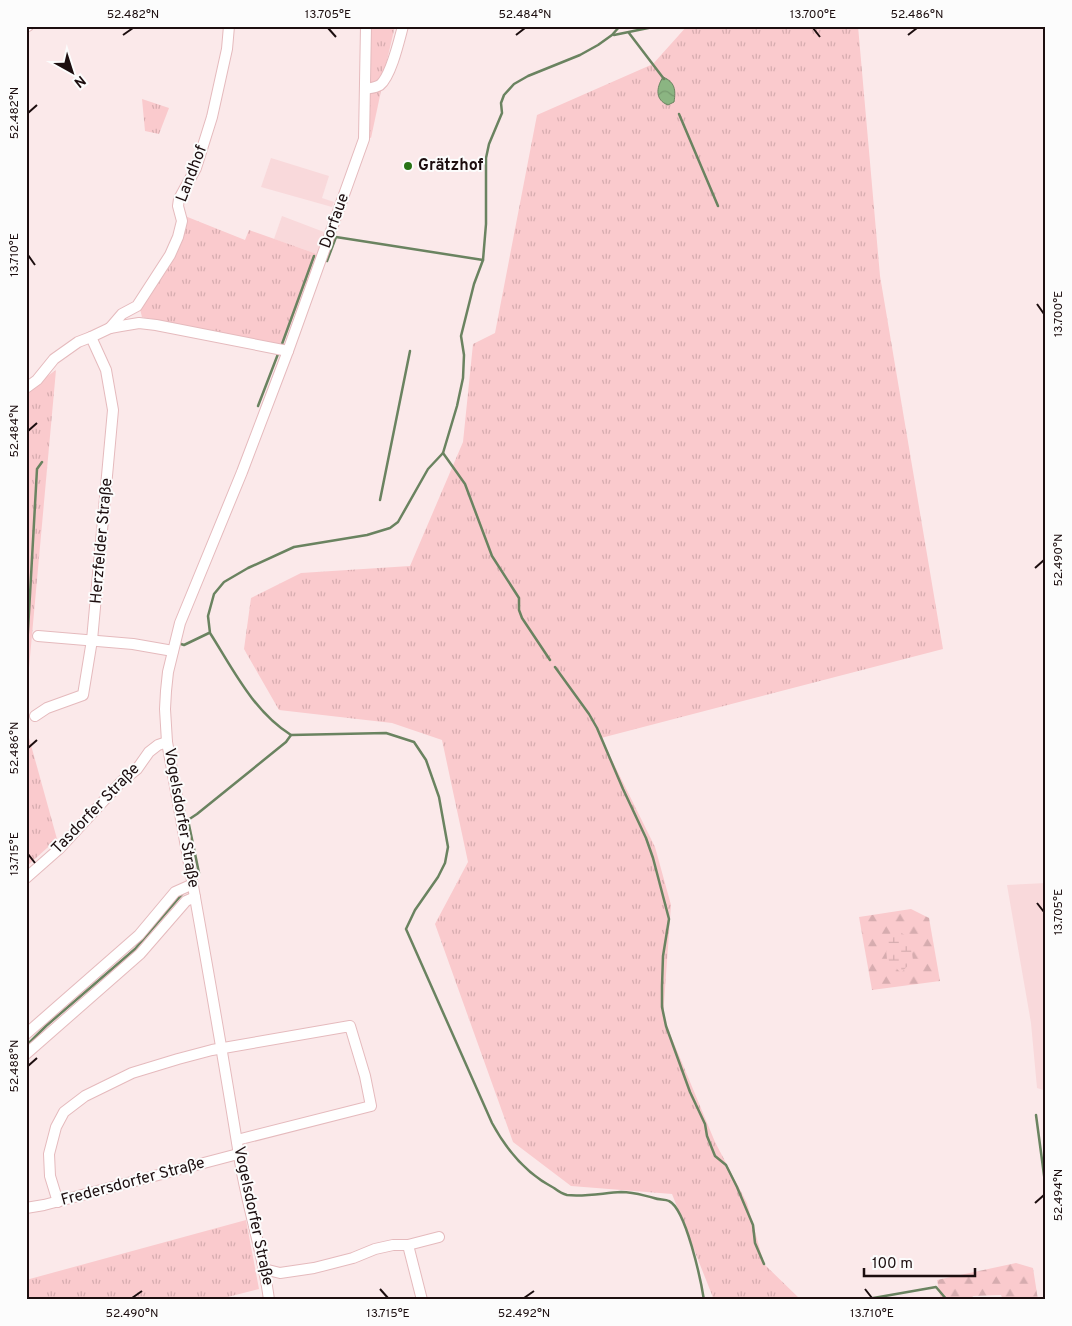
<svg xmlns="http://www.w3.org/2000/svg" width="1072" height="1326" font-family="Overpass,sans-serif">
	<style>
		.built { fill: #f9d9db }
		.grass { fill: url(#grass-tufts) }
		.forest { fill: url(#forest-firs) }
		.wetland { fill: url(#wetland-marsh) }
		.water { fill: url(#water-waves); stroke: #6a8360 }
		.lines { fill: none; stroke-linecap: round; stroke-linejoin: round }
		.stream { stroke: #6a8360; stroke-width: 2.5 }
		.minor-casing { stroke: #e5babd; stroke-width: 12 }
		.minor { stroke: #fff; stroke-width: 10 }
		.ticks { fill: none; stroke: #1c0e0f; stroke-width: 2 }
		.poi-dot { fill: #287215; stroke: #fcfcfc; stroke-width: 2 }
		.labels { text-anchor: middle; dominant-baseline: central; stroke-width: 4; stroke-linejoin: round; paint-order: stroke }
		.poi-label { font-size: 16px; font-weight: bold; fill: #1c0e0f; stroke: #fcfcfc; text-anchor: start }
		.street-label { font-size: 16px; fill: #1c0e0f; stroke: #fcfcfc }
		.neatline { fill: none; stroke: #1c0e0f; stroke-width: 2 }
		.ticks-label { font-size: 12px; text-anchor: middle; fill: #1c0e0f }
	</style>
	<defs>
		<pattern id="grass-tufts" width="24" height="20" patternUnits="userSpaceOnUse" patternTransform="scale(1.25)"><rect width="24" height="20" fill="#facacd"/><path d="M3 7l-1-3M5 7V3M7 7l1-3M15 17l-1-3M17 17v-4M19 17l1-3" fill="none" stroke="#d6acaf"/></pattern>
		<pattern id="forest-firs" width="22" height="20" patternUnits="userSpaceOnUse" patternTransform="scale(1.25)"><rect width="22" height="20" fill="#facacd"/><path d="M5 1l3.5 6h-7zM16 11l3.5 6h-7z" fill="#d6acaf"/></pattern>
		<pattern id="wetland-marsh" width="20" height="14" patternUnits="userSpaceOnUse" patternTransform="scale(1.25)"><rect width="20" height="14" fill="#facacd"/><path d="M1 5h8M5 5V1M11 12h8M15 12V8" fill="none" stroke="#d6acaf"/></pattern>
		<pattern id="water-waves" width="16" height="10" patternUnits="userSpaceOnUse" patternTransform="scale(1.25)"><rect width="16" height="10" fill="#8bb582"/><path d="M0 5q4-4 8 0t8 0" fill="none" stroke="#779a6f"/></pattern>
	</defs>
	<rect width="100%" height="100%" fill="#fbe9ea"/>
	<g class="built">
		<polygon points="271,158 329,176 322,198 334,202 332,207 261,187"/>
		<polygon points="282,216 324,232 317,254 274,239"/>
		<polygon points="1046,883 1046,1091 1037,1088 1031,1023 1007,885"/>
	</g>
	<g class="grass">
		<polygon points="369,26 395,26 384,73 381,79 368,87"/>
		<polygon points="687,26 858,26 880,276 943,649 601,738 655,847 671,905 663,1017 715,1142 747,1203 764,1264 800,1299 798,1300 714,1300 672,1194 571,1186 513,1142 435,924 468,862 442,740 392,723 279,710 244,649 251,598 301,573 410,566 463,442 473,344 495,333 537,115 653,64"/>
		<polygon points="381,91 371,138 366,136 369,92"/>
		<polygon points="142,99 169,108 159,134 145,131"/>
		<polygon points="185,216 245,240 249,230 317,254 283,345 142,317 139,305"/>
		<polygon points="56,370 26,701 26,391"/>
		<polygon points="26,727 57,839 26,867"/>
		<polygon points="246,1220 259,1289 216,1300 26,1300 26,1280"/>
	</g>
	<g class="forest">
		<polygon points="911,909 929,918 940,981 872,990 859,917"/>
		<polygon points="1016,1263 1033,1268 1038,1300 1003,1300 1001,1295 973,1296 971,1300 941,1300 937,1280"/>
	</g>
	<polygon class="wetland" points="895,928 910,939 913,960 901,973 887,959 885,940"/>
	<path class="water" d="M 663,77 C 675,82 676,90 674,102 L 668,105 C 655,100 656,88 663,77 Z"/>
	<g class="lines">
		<g class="stream">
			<path d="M 620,26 L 612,35 L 598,45 L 580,55 L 528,76 L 514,84 L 504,95 L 501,103 L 502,113 L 489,144 L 486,158 L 486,224 L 483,260 L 474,284 L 461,336 L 464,355 L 463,378 L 457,406 L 443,453 L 428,469 L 398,522 L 390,528 L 367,535 L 294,547 L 248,568 L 224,582 L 214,594 L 208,616 L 210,633 C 233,669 253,711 291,735 L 386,733 L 414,742 L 426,760 L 439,797 L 448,847 L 445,863 L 438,877 L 415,910 L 406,929 L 492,1123 C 506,1149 527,1174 554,1188 C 558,1191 563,1194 567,1195 C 585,1197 603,1193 621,1192 C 635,1192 641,1195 654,1198 C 659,1200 665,1199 669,1201 C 686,1209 701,1281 704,1300"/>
			<polyline points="629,33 664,79"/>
			<polyline points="614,35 658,26"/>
			<polyline points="679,114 718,206"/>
			<polyline points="327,261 336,237 483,260"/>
			<polyline points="282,344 314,256"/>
			<polyline points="258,406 278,354"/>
			<polyline points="443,453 465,484 492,556 519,598 519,610 522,618 550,660"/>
			<polyline points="380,500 410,351"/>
			<polyline points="181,644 184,645 209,633"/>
			<polyline points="26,666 37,469 42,462"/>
			<polyline points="555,667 589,714 597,728 623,789 646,838 653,858 669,919 663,956 662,986 662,1007 666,1026 690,1092 705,1124 707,1136 715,1156 726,1165 737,1187 753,1225 755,1243 764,1264"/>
			<polyline points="197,877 199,873 188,820 197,814 286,742 291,735"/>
			<polyline points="26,1046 46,1026 135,949 183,893"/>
			<polyline points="1036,1115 1046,1190"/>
			<polyline points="862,1300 936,1287 947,1300"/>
		</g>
		<defs>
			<g id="minor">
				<polyline points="26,27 28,26"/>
				<path d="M 365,89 C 370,88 375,88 380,85 C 391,76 399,41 403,26"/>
				<polyline points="110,328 122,314 137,306 170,255 178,237 182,221 178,206 179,199 196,168 212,117 227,49 229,26"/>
				<polyline points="26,388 37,380 54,359 78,342 91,337 110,328 121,326 139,323 156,325 288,351"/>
				<polyline points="38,636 133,644 173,651"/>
				<polyline points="35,716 47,708 83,695 92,640 113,410 106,370 91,337"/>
				<polyline points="26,878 60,848 122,781 137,769 149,752 158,745 167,742"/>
				<polyline points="26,1034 139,935 175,892 193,884"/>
				<polyline points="26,1054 140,954 186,901 195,897"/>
				<polyline points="58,1202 50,1176 49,1154 56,1127 64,1112 85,1096 132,1073 178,1059 212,1050 350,1026 365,1076 371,1106 237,1140"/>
				<polyline points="26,1208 44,1205 238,1154"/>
				<polyline points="408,1245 422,1300"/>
				<polyline points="264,1269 280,1273 314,1268 353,1258 375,1249 393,1245 408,1245 439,1237"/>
				<path d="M 269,1300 C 263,1251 246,1204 239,1155 C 217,1017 192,879 167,742 L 165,709 L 166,691 L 168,672 L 180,623 L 242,472 L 288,351 L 364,139 L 366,26"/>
			</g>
		</defs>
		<use href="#minor" class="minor-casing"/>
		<use href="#minor" class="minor"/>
	</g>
	<path class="ticks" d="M 328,28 L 336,37M 813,28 L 820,37M 123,35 L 133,28M 516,35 L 525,28M 908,35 L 917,28M 28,113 L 37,105M 28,255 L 35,265M 1037,304 L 1044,314M 28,431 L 37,423M 1035,568 L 1044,560M 28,748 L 37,740M 28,854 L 35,863M 1037,903 L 1044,912M 28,1066 L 37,1058M 1035,1203 L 1044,1195M 380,1289 L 388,1298M 865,1289 L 872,1298M 132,1298 L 142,1291M 524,1298 L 534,1291"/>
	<circle class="poi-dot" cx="408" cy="166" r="5"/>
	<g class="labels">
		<g class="poi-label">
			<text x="418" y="166">Grätzhof</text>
		</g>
		<g class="street-label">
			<text transform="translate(192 174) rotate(-69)">Landhof</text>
			<text transform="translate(335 221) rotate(-70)">Dorfaue</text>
			<text transform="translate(102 541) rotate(-85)">Herzfelder Straße</text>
			<text transform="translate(96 809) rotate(-46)">Tasdorfer Straße</text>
			<text transform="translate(181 818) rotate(80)">Vogelsdorfer Straße</text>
			<text transform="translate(133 1182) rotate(-15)">Fredersdorfer Straße</text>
			<text transform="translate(253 1216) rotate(78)">Vogelsdorfer Straße</text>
		</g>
	</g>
	<rect width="1072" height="1326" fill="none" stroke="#fcfcfc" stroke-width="55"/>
	<g transform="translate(72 72) rotate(141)" stroke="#fcfcfc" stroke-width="4" paint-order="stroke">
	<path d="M0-4L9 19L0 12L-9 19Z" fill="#1c0e0f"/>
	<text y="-8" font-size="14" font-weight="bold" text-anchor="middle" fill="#1c0e0f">N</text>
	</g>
	<path d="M864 1268v8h111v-8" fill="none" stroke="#1c0e0f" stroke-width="2.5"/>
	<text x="872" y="1268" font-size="15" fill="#1c0e0f" stroke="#fcfcfc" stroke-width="4" paint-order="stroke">100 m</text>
	<rect x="28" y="28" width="1016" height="1270" class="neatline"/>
	<g class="ticks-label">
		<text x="133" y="18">52.482°N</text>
		<text x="328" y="18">13.705°E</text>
		<text x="525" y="18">52.484°N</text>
		<text x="813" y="18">13.700°E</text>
		<text x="917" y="18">52.486°N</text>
		<text transform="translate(14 113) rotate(-90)" y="4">52.482°N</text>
		<text transform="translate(14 255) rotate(-90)" y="4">13.710°E</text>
		<text transform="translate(1058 314) rotate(-90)" y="4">13.700°E</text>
		<text transform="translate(14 431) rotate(-90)" y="4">52.484°N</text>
		<text transform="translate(1058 560) rotate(-90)" y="4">52.490°N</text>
		<text transform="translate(14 748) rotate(-90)" y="4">52.486°N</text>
		<text transform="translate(14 854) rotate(-90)" y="4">13.715°E</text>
		<text transform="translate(1058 912) rotate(-90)" y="4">13.705°E</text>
		<text transform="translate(14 1066) rotate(-90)" y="4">52.488°N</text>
		<text transform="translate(1058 1195) rotate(-90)" y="4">52.494°N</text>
		<text x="132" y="1317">52.490°N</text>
		<text x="388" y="1317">13.715°E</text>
		<text x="524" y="1317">52.492°N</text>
		<text x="872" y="1317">13.710°E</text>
	</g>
</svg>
